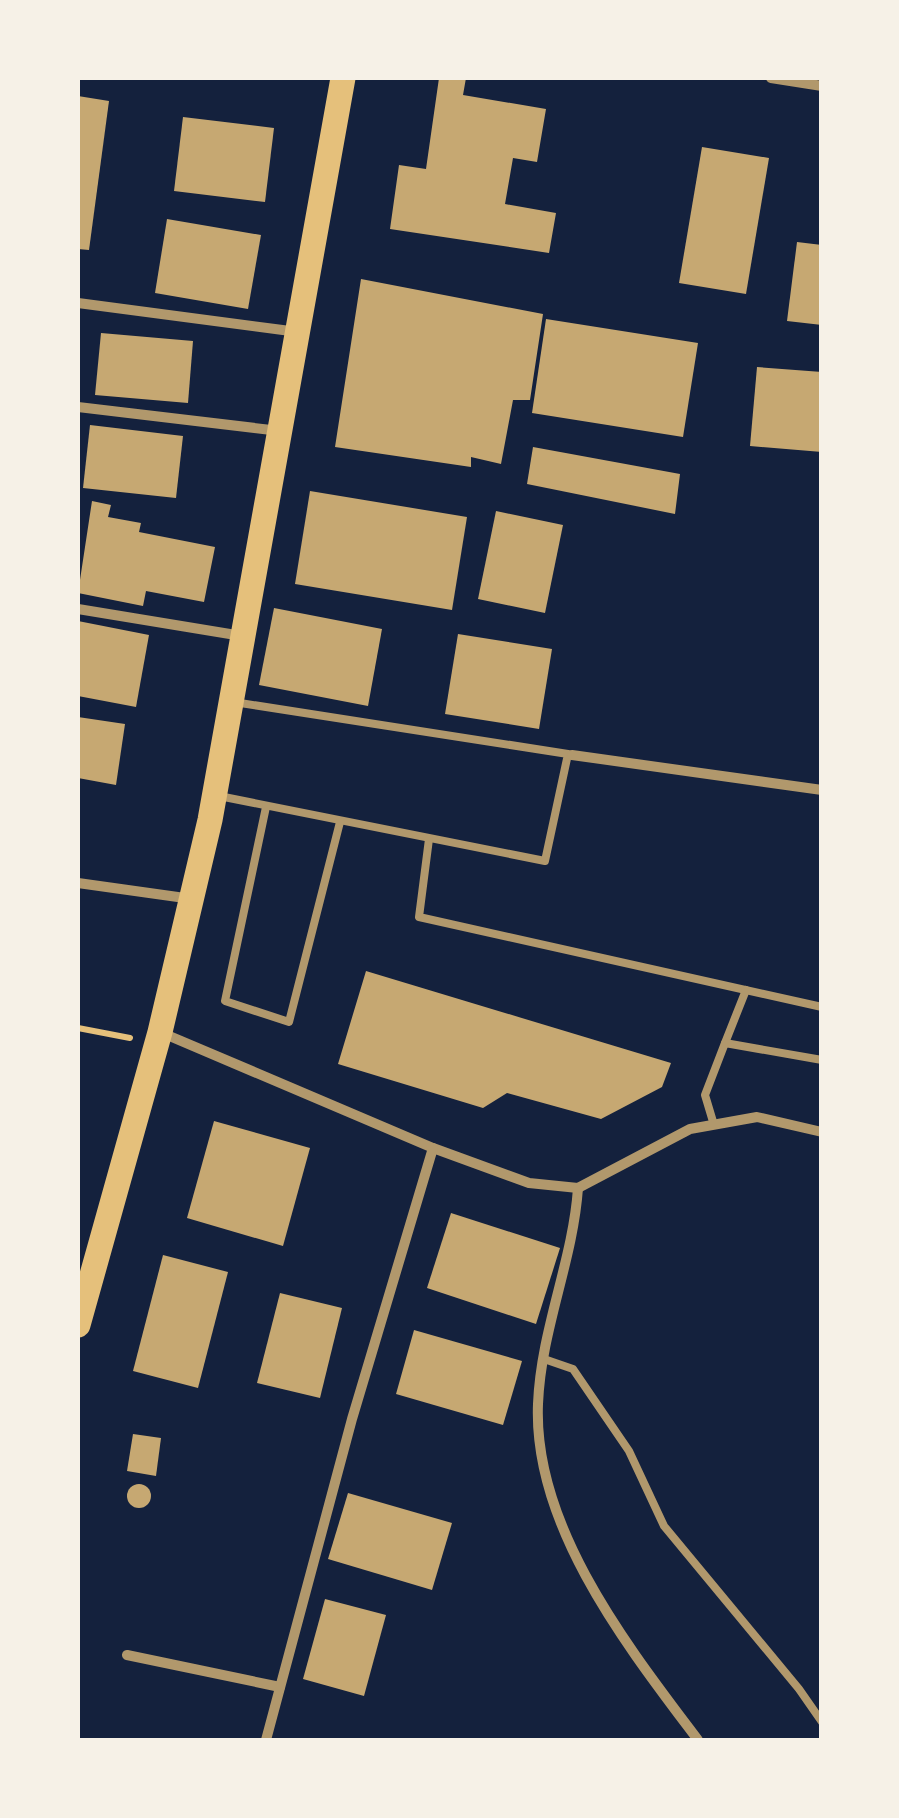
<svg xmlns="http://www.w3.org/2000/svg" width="899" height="1818" font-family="'Times New Roman',serif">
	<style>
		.building { fill: #c6a872 }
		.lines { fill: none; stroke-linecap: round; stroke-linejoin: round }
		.path { stroke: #e5c07b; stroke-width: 6 }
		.service { stroke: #b1986c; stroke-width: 8 }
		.minor { stroke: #b1986c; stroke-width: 10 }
		.primary { stroke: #e5c07b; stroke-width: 25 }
	</style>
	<rect width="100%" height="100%" fill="#14213d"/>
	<g class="building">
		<polygon points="439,78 466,78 463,95 546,109 537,162 513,158 505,204 556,213 549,253 390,229 399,165 426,169"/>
		<polygon points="78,96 109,101 89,250 78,249"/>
		<polygon points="183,117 274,128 265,202 174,191"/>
		<polygon points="702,147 769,158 746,294 679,283"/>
		<polygon points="167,219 261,235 248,309 155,293"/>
		<polygon points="797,242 822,245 822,325 787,321"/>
		<polygon points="361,279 543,314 530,400 513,400 501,464 471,457 471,467 335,447"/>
		<polygon points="546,319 698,343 683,437 532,413"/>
		<polygon points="101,333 193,341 188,403 95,395"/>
		<polygon points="757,367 822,372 822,452 750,446"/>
		<polygon points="90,425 183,436 176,498 83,488"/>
		<polygon points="533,447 680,474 675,514 527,484"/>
		<polygon points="310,491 467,517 452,610 295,584"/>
		<polygon points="92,501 111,505 108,517 141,523 139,532 215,547 204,602 146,591 143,606 78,593"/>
		<polygon points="496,511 563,525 545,613 478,599"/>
		<polygon points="274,608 382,629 368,706 259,685"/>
		<polygon points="78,621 149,635 136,707 78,696"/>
		<polygon points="458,634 552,649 539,729 445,714"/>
		<polygon points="78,717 125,724 116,785 78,778"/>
		<polygon points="366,971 671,1063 662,1087 601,1119 507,1093 483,1108 338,1064"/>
		<polygon points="214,1121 310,1148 283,1246 187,1218"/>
		<polygon points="451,1213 560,1248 536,1324 427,1288"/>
		<polygon points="163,1255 228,1272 198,1388 133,1371"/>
		<polygon points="280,1293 342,1308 320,1398 257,1383"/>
		<polygon points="414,1330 522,1361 503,1425 396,1394"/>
		<polygon points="133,1434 161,1438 156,1476 127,1471"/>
		<circle cx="139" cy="1496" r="12"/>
		<polygon points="348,1493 452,1523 432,1590 328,1559"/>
		<polygon points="325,1599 386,1615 364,1696 303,1679"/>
	</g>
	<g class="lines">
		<polyline class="path" points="78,1028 130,1038"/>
		<g class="service">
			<polyline points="219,796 545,861 568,754 234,702"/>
			<polyline points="266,807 225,1001 289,1022 340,822"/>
			<polyline points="429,839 419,917 822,1007"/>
			<polyline points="725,1043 746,990"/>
			<polyline points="714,1125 705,1095 725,1043 822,1060"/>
			<polyline points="544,1359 573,1369 629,1451 664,1526 799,1689 822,1722"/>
		</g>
		<g class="minor">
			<polyline points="771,78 822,86"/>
			<polyline points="78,303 298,332"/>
			<polyline points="78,407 280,431"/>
			<polyline points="78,609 242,636"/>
			<polyline points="572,755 822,790"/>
			<polyline points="78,883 192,899"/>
			<polyline points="160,1032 433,1148 529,1183 578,1188"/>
			<path d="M 578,1188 C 573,1261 541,1329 538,1404 C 533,1527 628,1647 698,1740"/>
			<polyline points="578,1188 690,1129 757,1117 822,1132"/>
			<polyline points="127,1655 280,1687"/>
			<polyline points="266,1740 352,1419 433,1148"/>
		</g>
		<polyline class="primary" points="78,1325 160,1032 210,820 343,78"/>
	</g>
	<rect width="899" height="1818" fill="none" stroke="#f6f1e7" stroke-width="160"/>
</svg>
